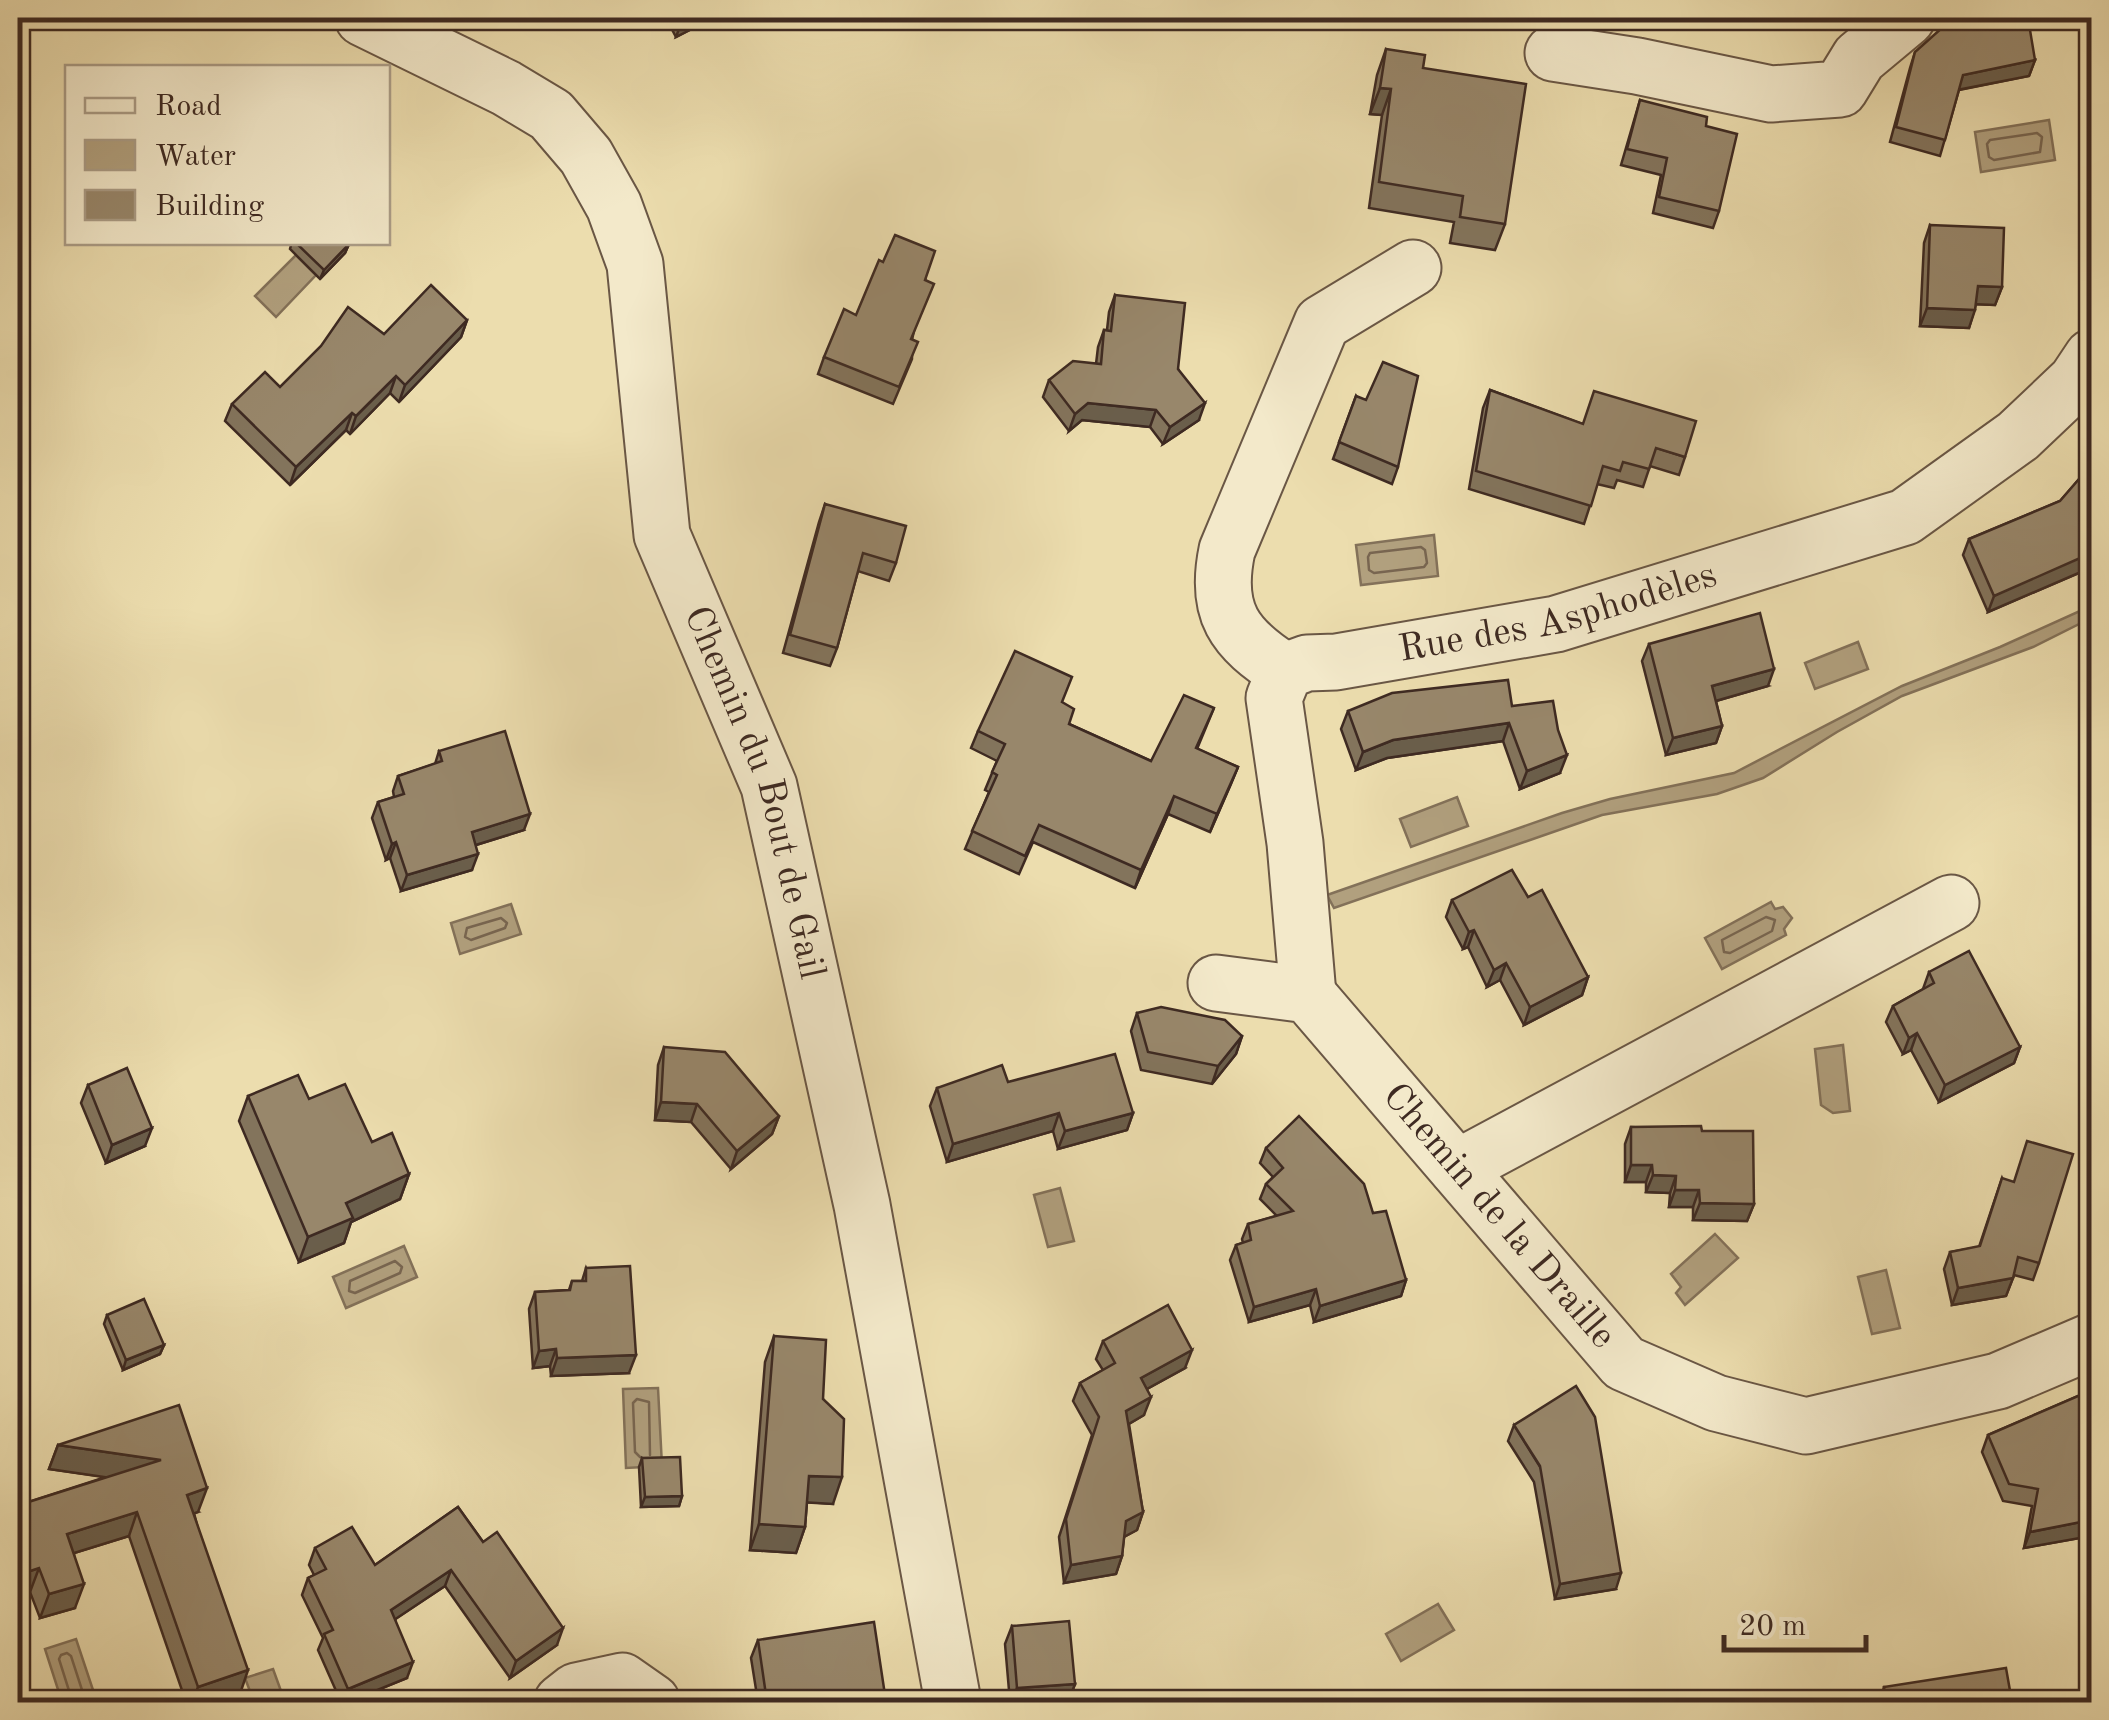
<svg xmlns="http://www.w3.org/2000/svg" width="2109" height="1720" font-family="'Old Standard TT',serif">
	<style>
		.water { fill: #b1a07e; stroke: #837159; stroke-width: 2.5 }
		.lines { fill: none; stroke-linecap: round; stroke-linejoin: round }
		.shore { stroke: #786550; stroke-width: 2.5 }
		.minor-casing { stroke: #6a5745; stroke-width: 59 }
		.minor { stroke: #f3e9ca; stroke-width: 55 }
		.wall { fill: #83745c; stroke: #3e2a22; stroke-width: 2.5 }
		.shaded-wall { fill: #6a5e4b; stroke: #3e2a22; stroke-width: 2.5 }
		.building { fill: #98876b; stroke: #3e2a22; stroke-width: 2.5 }
		.labels { text-anchor: middle; dominant-baseline: central; stroke-width: 8; stroke-linejoin: round; paint-order: stroke }
		.street-label { font-size: 38px; fill: #3e2a22; stroke: #f3e9ca }
	</style>
	<rect width="100%" height="100%" fill="#ecddae"/>
	<filter id="stains"><feTurbulence type="fractalNoise" baseFrequency=".002" numOctaves="4"/><feColorMatrix values="0 0 0 0 .2 0 0 0 0 .09 0 0 0 0 .02 0 0 0 .5 -.17"/></filter>
	<radialGradient id="worn" r=".72"><stop offset=".6" stop-color="#630" stop-opacity="0"/><stop offset="1" stop-color="#630" stop-opacity=".3"/></radialGradient>
	<g class="water">
		<polygon points="2049,120 2055,160 1981,172 1975,132"/>
		<polygon points="296,255 316,275 276,317 255,296"/>
		<polygon points="1434,535 1438,576 1361,585 1356,545"/>
		<polygon points="2091,606 2091,618 2033,647 1902,696 1837,732 1763,778 1717,794 1602,815 1334,908 1327,895 1562,813 1610,799 1734,773 1902,686 2000,647"/>
		<polygon points="1858,642 1868,669 1815,689 1805,663"/>
		<polygon points="1457,797 1468,826 1411,847 1400,819"/>
		<polygon points="1771,902 1775,909 1783,907 1792,918 1784,929 1786,935 1722,969 1705,938"/>
		<polygon points="511,904 521,934 460,954 451,923"/>
		<polygon points="1843,1045 1850,1111 1833,1113 1821,1105 1815,1049"/>
		<polygon points="1060,1188 1074,1241 1048,1247 1034,1195"/>
		<polygon points="1715,1234 1738,1258 1685,1305 1676,1293 1681,1287 1671,1274"/>
		<polygon points="404,1246 417,1277 346,1308 333,1277"/>
		<polygon points="1886,1270 1900,1328 1872,1334 1858,1277"/>
		<polygon points="658,1388 662,1466 626,1468 623,1389"/>
		<polygon points="1438,1604 1454,1630 1401,1661 1386,1634"/>
		<polygon points="76,1639 95,1696 76,1702 62,1702 45,1649"/>
		<polygon points="273,1669 285,1702 254,1702 245,1678"/>
	</g>
	<g class="lines">
		<g class="shore">
			<polygon points="2037,133 2042,137 2040,152 1994,160 1989,157 1987,144 1990,140"/>
			<polygon points="1421,547 1425,550 1427,563 1424,567 1374,573 1369,570 1368,557 1370,553"/>
			<polygon points="1766,917 1775,920 1772,931 1730,953 1724,952 1722,940"/>
			<polygon points="501,918 507,923 505,928 471,940 465,937 467,928"/>
			<polygon points="395,1261 402,1267 400,1273 355,1293 349,1291 350,1281"/>
			<polyline points="640,1457 635,1452 633,1403 637,1399 649,1402 650,1455"/>
			<polygon points="67,1653 71,1656 82,1690 76,1699 71,1697 59,1659 61,1655"/>
		</g>
		<defs>
			<g id="minor">
				<path id="s1" d="M 363,18 L 506,88 L 551,115 L 586,156 L 614,206 L 635,264 L 662,535 L 769,786 L 862,1205 L 953,1702"/>
				<polyline points="1553,53 1637,66 1771,94 1840,89 1859,58 1907,18"/>
				<path d="M 1285,671 C 1234,639 1214,612 1227,550 L 1322,323 L 1413,268"/>
				<path id="s2" d="M 1216,983 L 1308,995 L 1624,1363 L 1716,1403 L 1806,1426 L 1998,1381 L 2092,1341"/>
				<path id="s3" d="M 1308,995 L 1295,843 L 1274,698 L 1285,671 L 1307,663 L 1336,662 L 1556,624 L 1905,517 L 2018,436 L 2076,381 L 2092,357"/>
				<polyline points="1457,1168 1951,903"/>
				<polyline points="562,1702 576,1691 622,1681 652,1702"/>
			</g>
		</defs>
		<use href="#minor" class="minor-casing"/>
		<use href="#minor" class="minor"/>
	</g>
	<g class="wall">
		<polygon points="666,18 713,18 676,37"/>
		<polygon points="1386,49 1423,68 1505,224 1495,250 1450,243 1454,222 1369,208 1382,115 1370,114 1377,75"/>
		<polygon points="1915,52 2035,60 2029,76 1959,90 1940,156 1890,142 1910,68"/>
		<polygon points="1640,100 1706,126 1719,211 1713,228 1653,213 1661,175 1621,165"/>
		<polygon points="1930,225 2002,287 1995,305 1976,304 1969,328 1920,326 1924,243"/>
		<polygon points="292,242 348,242 349,244 345,253 320,279 290,249"/>
		<polygon points="925,280 912,340 912,359 893,404 818,374 824,357 856,315"/>
		<polygon points="1115,295 1178,369 1199,420 1163,444 1150,427 1082,420 1069,431 1043,397 1049,380 1096,364 1098,347 1104,330 1107,330 1109,312"/>
		<polygon points="467,320 461,337 399,402 390,393 350,434 346,430 290,485 225,421 232,404 280,387 384,334"/>
		<polygon points="1490,390 1582,424 1685,457 1679,475 1650,466 1643,487 1617,480 1614,488 1597,484 1584,524 1469,489 1483,408"/>
		<polygon points="1356,396 1398,467 1392,484 1333,459"/>
		<polygon points="2092,464 2092,545 2086,552 2087,555 2081,572 1988,612 1963,555 1969,539 2060,501"/>
		<polygon points="825,504 896,563 889,581 858,571 837,648 830,666 783,653 819,522"/>
		<polygon points="1649,644 1768,686 1716,701 1722,726 1716,743 1666,755 1642,661"/>
		<polygon points="1062,702 1069,724 1151,761 1214,708 1197,749 1238,767 1210,832 1168,814 1135,888 1033,842 1019,874 965,849 989,792 985,790 997,761 971,748 978,731"/>
		<polygon points="1512,706 1560,773 1520,789 1503,741 1387,758 1356,770 1341,729 1348,711"/>
		<polygon points="439,751 524,830 476,845 472,870 401,891 390,858 386,860 372,818 378,802 394,797 393,791 398,776 435,764"/>
		<polygon points="2092,844 2092,874 2081,865 2086,850"/>
		<polygon points="1528,897 1588,977 1582,995 1524,1025 1500,980 1487,987 1468,947 1463,949 1446,917 1452,900"/>
		<polygon points="1929,972 2020,1047 2014,1063 1939,1102 1911,1050 1903,1054 1886,1022 1893,1006 1923,989"/>
		<polygon points="1137,1013 1242,1036 1236,1054 1212,1084 1141,1070 1131,1031"/>
		<polygon points="664,1047 779,1116 772,1134 731,1169 691,1122 655,1120 658,1065"/>
		<polygon points="1008,1082 1133,1113 1127,1130 1058,1149 1053,1131 947,1162 930,1106 937,1088"/>
		<polygon points="88,1085 145,1146 106,1163 81,1103"/>
		<polygon points="248,1096 309,1099 372,1142 409,1174 400,1199 351,1222 344,1243 299,1262 239,1121"/>
		<polygon points="1631,1127 1702,1131 1754,1204 1747,1221 1693,1220 1693,1207 1669,1207 1670,1193 1646,1192 1646,1182 1625,1182 1625,1144"/>
		<polygon points="1266,1148 1373,1213 1406,1280 1401,1296 1314,1322 1310,1305 1249,1322 1230,1260 1236,1245 1243,1243 1242,1239 1248,1224 1277,1216 1260,1199 1266,1184 1273,1177 1260,1163"/>
		<polygon points="2002,1178 2039,1263 2033,1280 2014,1275 2006,1296 1952,1305 1944,1269 1950,1252 1979,1247"/>
		<polygon points="586,1268 629,1373 551,1376 550,1366 533,1368 529,1309 535,1292 569,1290 572,1281 582,1281"/>
		<polygon points="107,1315 164,1345 160,1354 123,1370 104,1324"/>
		<polygon points="774,1336 823,1399 833,1504 807,1502 805,1527 796,1553 750,1550 765,1362"/>
		<polygon points="1103,1341 1185,1368 1147,1389 1144,1415 1129,1424 1143,1512 1137,1530 1124,1537 1122,1556 1116,1574 1064,1583 1059,1537 1092,1435 1073,1401 1080,1383 1103,1370 1096,1359"/>
		<polygon points="2092,1390 2080,1538 2024,1548 2032,1506 2003,1501 1982,1452 1988,1435"/>
		<polygon points="1514,1425 1616,1589 1555,1599 1534,1482 1508,1441"/>
		<polygon points="58,1445 198,1512 194,1513 240,1694 215,1702 186,1702 129,1536 74,1553 75,1608 40,1618 30,1592 18,1596 18,1511 19,1505 106,1477 49,1469"/>
		<polygon points="642,1458 682,1496 679,1506 641,1507 639,1467"/>
		<polygon points="458,1507 557,1645 510,1678 445,1586 395,1619 407,1678 348,1702 341,1702 318,1650 323,1638 302,1595 308,1578 314,1575 309,1565 315,1548 375,1565"/>
		<polygon points="1012,1626 1075,1684 1068,1702 1010,1702 1005,1644"/>
		<polygon points="758,1640 883,1702 758,1702 751,1658"/>
		<polygon points="1884,1687 2012,1702 2030,1702 1879,1702"/>
	</g>
	<g class="shaded-wall">
		<polygon points="683,18 713,18 676,37"/>
		<polygon points="2035,60 2029,76 1957,90 1963,75"/>
		<polygon points="1380,88 1391,89 1382,115 1370,114"/>
		<polygon points="349,244 345,253 320,279 324,270"/>
		<polygon points="1978,286 2002,287 1995,305 1971,304"/>
		<polygon points="1927,308 1975,310 1969,328 1920,326"/>
		<polygon points="467,320 461,337 399,402 405,385"/>
		<polygon points="396,376 390,393 350,434 356,416"/>
		<polygon points="1088,403 1156,410 1150,427 1082,420 1069,431 1075,414"/>
		<polygon points="1205,403 1199,420 1163,444 1170,427"/>
		<polygon points="352,413 346,430 290,485 296,467"/>
		<polygon points="2092,535 2092,545 2080,558 2087,555 2081,572 1988,612 1994,596 2083,545"/>
		<polygon points="1774,669 1768,686 1705,704 1712,686"/>
		<polygon points="1509,723 1503,741 1387,758 1356,770 1363,752 1393,740"/>
		<polygon points="1722,726 1716,743 1666,755 1673,738"/>
		<polygon points="1567,755 1560,773 1520,789 1527,771"/>
		<polygon points="1238,767 1231,784 1210,832 1217,814"/>
		<polygon points="1174,796 1168,814 1135,888 1141,870"/>
		<polygon points="530,814 524,830 466,848 472,832"/>
		<polygon points="396,842 390,858 386,860 392,844"/>
		<polygon points="478,854 472,870 401,891 407,875"/>
		<polygon points="1474,930 1468,947 1463,949 1469,932"/>
		<polygon points="1506,963 1500,980 1487,987 1494,970"/>
		<polygon points="1588,977 1582,995 1524,1025 1530,1007"/>
		<polygon points="1917,1033 1911,1050 1903,1054 1909,1038"/>
		<polygon points="1242,1036 1236,1054 1212,1084 1218,1066"/>
		<polygon points="2020,1047 2014,1063 1939,1102 1945,1085"/>
		<polygon points="661,1102 697,1104 691,1122 655,1120"/>
		<polygon points="1059,1113 1053,1131 947,1162 953,1144"/>
		<polygon points="1133,1113 1127,1130 1058,1149 1065,1131"/>
		<polygon points="779,1116 772,1134 731,1169 737,1151"/>
		<polygon points="152,1128 145,1146 106,1163 112,1145"/>
		<polygon points="1631,1165 1652,1165 1646,1182 1625,1182"/>
		<polygon points="409,1174 400,1199 351,1222 344,1243 299,1262 308,1237 346,1203"/>
		<polygon points="1653,1175 1676,1176 1670,1193 1646,1192"/>
		<polygon points="1675,1190 1699,1190 1693,1207 1669,1207"/>
		<polygon points="1700,1203 1754,1204 1747,1221 1693,1220"/>
		<polygon points="2013,1278 2006,1296 1952,1305 1958,1288"/>
		<polygon points="1406,1280 1401,1296 1314,1322 1320,1306"/>
		<polygon points="1316,1289 1310,1305 1249,1322 1254,1307"/>
		<polygon points="164,1345 160,1354 123,1370 126,1360"/>
		<polygon points="556,1349 550,1366 533,1368 539,1351"/>
		<polygon points="1192,1350 1185,1368 1134,1396 1141,1378"/>
		<polygon points="636,1355 629,1373 551,1376 557,1358"/>
		<polygon points="1151,1397 1144,1415 1120,1429 1126,1411"/>
		<polygon points="58,1445 161,1460 152,1484 49,1469"/>
		<polygon points="809,1476 842,1477 833,1504 800,1502"/>
		<polygon points="207,1488 198,1512 179,1519 187,1495"/>
		<polygon points="682,1496 679,1506 641,1507 645,1497"/>
		<polygon points="137,1512 129,1536 58,1558 67,1534"/>
		<polygon points="1143,1512 1137,1530 1120,1539 1126,1521"/>
		<polygon points="2086,1521 2080,1538 2024,1548 2030,1532"/>
		<polygon points="759,1524 805,1527 796,1553 750,1550"/>
		<polygon points="1122,1556 1116,1574 1064,1583 1071,1565"/>
		<polygon points="39,1568 30,1592 18,1596 18,1575"/>
		<polygon points="451,1570 445,1586 385,1626 391,1610"/>
		<polygon points="1621,1573 1616,1589 1555,1599 1560,1584"/>
		<polygon points="84,1584 75,1608 40,1618 49,1594"/>
		<polygon points="563,1628 557,1645 510,1678 516,1661"/>
		<polygon points="413,1662 407,1678 348,1702 343,1702 348,1689"/>
		<polygon points="248,1670 240,1694 215,1702 192,1702 198,1687"/>
		<polygon points="1075,1684 1068,1702 1012,1702 1017,1688"/>
		<polygon points="885,1695 883,1702 840,1702"/>
	</g>
	<g class="building">
		<polygon points="1953,18 2028,18 2035,60 1963,75 1945,140 1896,127 1915,52"/>
		<polygon points="1386,49 1425,55 1423,68 1526,84 1505,224 1460,217 1463,196 1379,182 1391,89 1380,88"/>
		<polygon points="1640,100 1707,117 1706,126 1737,134 1719,211 1659,197 1667,158 1627,149"/>
		<polygon points="1930,225 2004,228 2002,287 1978,286 1975,310 1927,308"/>
		<polygon points="895,235 935,251 925,280 934,284 911,339 918,342 899,387 824,357 844,309 856,315 879,260 883,262"/>
		<polygon points="295,242 348,242 349,244 324,270"/>
		<polygon points="431,285 467,320 405,385 396,376 356,416 352,413 296,467 232,404 265,372 280,387 321,346 348,307 384,334"/>
		<polygon points="1115,295 1185,303 1178,369 1205,403 1170,427 1156,410 1088,403 1075,414 1049,380 1073,361 1101,364 1104,330 1111,331"/>
		<polygon points="1383,362 1418,376 1398,467 1339,442 1356,396 1366,400"/>
		<polygon points="1490,390 1583,424 1594,391 1696,421 1685,457 1656,448 1649,469 1623,462 1620,471 1603,466 1591,506 1476,471"/>
		<polygon points="2092,464 2092,535 2083,545 2087,555 1994,596 1969,539 2060,501"/>
		<polygon points="825,504 906,526 896,563 863,553 837,648 790,635"/>
		<polygon points="1760,613 1774,669 1712,686 1722,726 1673,738 1649,644"/>
		<polygon points="1015,651 1072,677 1062,702 1074,709 1069,724 1151,761 1184,695 1214,708 1196,748 1238,767 1217,814 1174,796 1141,870 1039,825 1025,856 972,831 997,775 992,772 1005,744 978,731"/>
		<polygon points="1508,680 1512,706 1553,701 1558,730 1567,755 1527,771 1509,723 1393,740 1363,752 1348,711 1392,693"/>
		<polygon points="505,731 530,814 472,832 478,854 407,875 396,842 392,844 378,802 404,794 398,776 442,761 439,751"/>
		<polygon points="1512,870 1528,897 1542,890 1588,977 1530,1007 1506,963 1494,970 1474,930 1469,932 1452,900"/>
		<polygon points="1969,951 2020,1047 1945,1085 1917,1033 1909,1038 1893,1006 1934,983 1929,972"/>
		<polygon points="1161,1007 1225,1020 1242,1036 1218,1066 1148,1052 1137,1013"/>
		<polygon points="664,1047 725,1052 779,1116 737,1151 697,1104 661,1102"/>
		<polygon points="1115,1054 1133,1113 1065,1131 1059,1113 953,1144 937,1088 1002,1065 1008,1082"/>
		<polygon points="127,1068 152,1128 112,1145 88,1085"/>
		<polygon points="298,1075 309,1099 345,1084 372,1142 392,1133 409,1174 346,1203 353,1218 308,1237 248,1096"/>
		<polygon points="1299,1116 1364,1184 1373,1213 1386,1211 1406,1280 1320,1306 1316,1289 1254,1307 1236,1245 1251,1240 1248,1224 1293,1211 1266,1184 1283,1168 1266,1148"/>
		<polygon points="1701,1126 1702,1131 1753,1131 1754,1204 1700,1203 1699,1190 1675,1190 1676,1176 1653,1175 1652,1165 1631,1165 1631,1127"/>
		<polygon points="2027,1141 2073,1154 2039,1263 2018,1257 2013,1278 1958,1288 1950,1252 1980,1246 2002,1178 2014,1182"/>
		<polygon points="630,1266 636,1355 557,1358 556,1349 539,1351 535,1292 570,1290 572,1281 586,1281 586,1268"/>
		<polygon points="144,1299 164,1345 126,1360 107,1315"/>
		<polygon points="1168,1305 1192,1350 1141,1378 1151,1397 1126,1411 1143,1512 1126,1521 1122,1556 1071,1565 1066,1519 1099,1417 1080,1383 1115,1363 1103,1341"/>
		<polygon points="774,1336 826,1340 823,1399 844,1419 842,1477 809,1476 805,1527 759,1524"/>
		<polygon points="1576,1386 1595,1417 1621,1573 1560,1584 1540,1466 1514,1425"/>
		<polygon points="2092,1390 2092,1495 2086,1521 2030,1532 2038,1489 2009,1484 1988,1435"/>
		<polygon points="179,1405 207,1488 187,1495 248,1670 198,1687 137,1512 67,1534 84,1584 49,1594 39,1568 18,1575 18,1518 22,1517 19,1505 161,1460 58,1445"/>
		<polygon points="680,1457 682,1496 645,1497 642,1458"/>
		<polygon points="458,1507 483,1542 497,1532 563,1628 516,1661 451,1570 391,1610 413,1662 348,1689 324,1634 333,1630 308,1578 326,1569 315,1548 352,1527 375,1565"/>
		<polygon points="1069,1621 1075,1684 1017,1688 1012,1626"/>
		<polygon points="874,1622 885,1695 840,1702 767,1702 758,1640"/>
		<polygon points="2006,1668 2012,1702 2030,1699 2030,1702 1887,1702 1884,1687"/>
	</g>
	<g class="labels">
		<g class="street-label">
			<text stroke="none"><textPath href="#s3" startOffset="608">Rue des Asphodèles</textPath></text>
			<text stroke="none"><textPath href="#s1" startOffset="932">Chemin du Bout de Gail</textPath></text>
			<text stroke="none"><textPath href="#s2" startOffset="385">Chemin de la Draille</textPath></text>
		</g>
	</g>
	<rect width="2109" height="1720" fill="none" stroke="#ecddae" stroke-width="60"/>
	<rect x="20" y="20" width="2069" height="1680" fill="none" stroke="#3e2a22" stroke-width="5"/>
	<rect x="30" y="30" width="2049" height="1660" fill="none" stroke="#3e2a22" stroke-width="2.5"/>
	<rect x="65" y="65" width="325" height="180" fill="#f3e9ca" stroke="#ab9d87" stroke-width="2.5"/>
	<rect x="85" y="98" width="50" height="15" fill="#f3e9ca" stroke="#ab9d87" stroke-width="2.5"/>
	<text x="155" y="115" font-size="30" fill="#3e2a22">Road</text>
	<rect x="85" y="140" width="50" height="30" fill="#b1a07e" stroke="#ab9d87" stroke-width="2.5"/>
	<text x="155" y="165" font-size="30" fill="#3e2a22">Water</text>
	<rect x="85" y="190" width="50" height="30" fill="#98876b" stroke="#ab9d87" stroke-width="2.5"/>
	<text x="155" y="215" font-size="30" fill="#3e2a22">Building</text>
	<path d="M1724 1635v15h142v-15" fill="none" stroke="#3e2a22" stroke-width="5"/>
	<text x="1739" y="1635" font-size="30" fill="#3e2a22" stroke="#f3e9ca" stroke-width="8" paint-order="stroke">20 m</text>
	<rect width="100%" height="100%" filter="url(#stains)"/>
	<rect width="100%" height="100%" fill="url(#worn)"/>
</svg>
